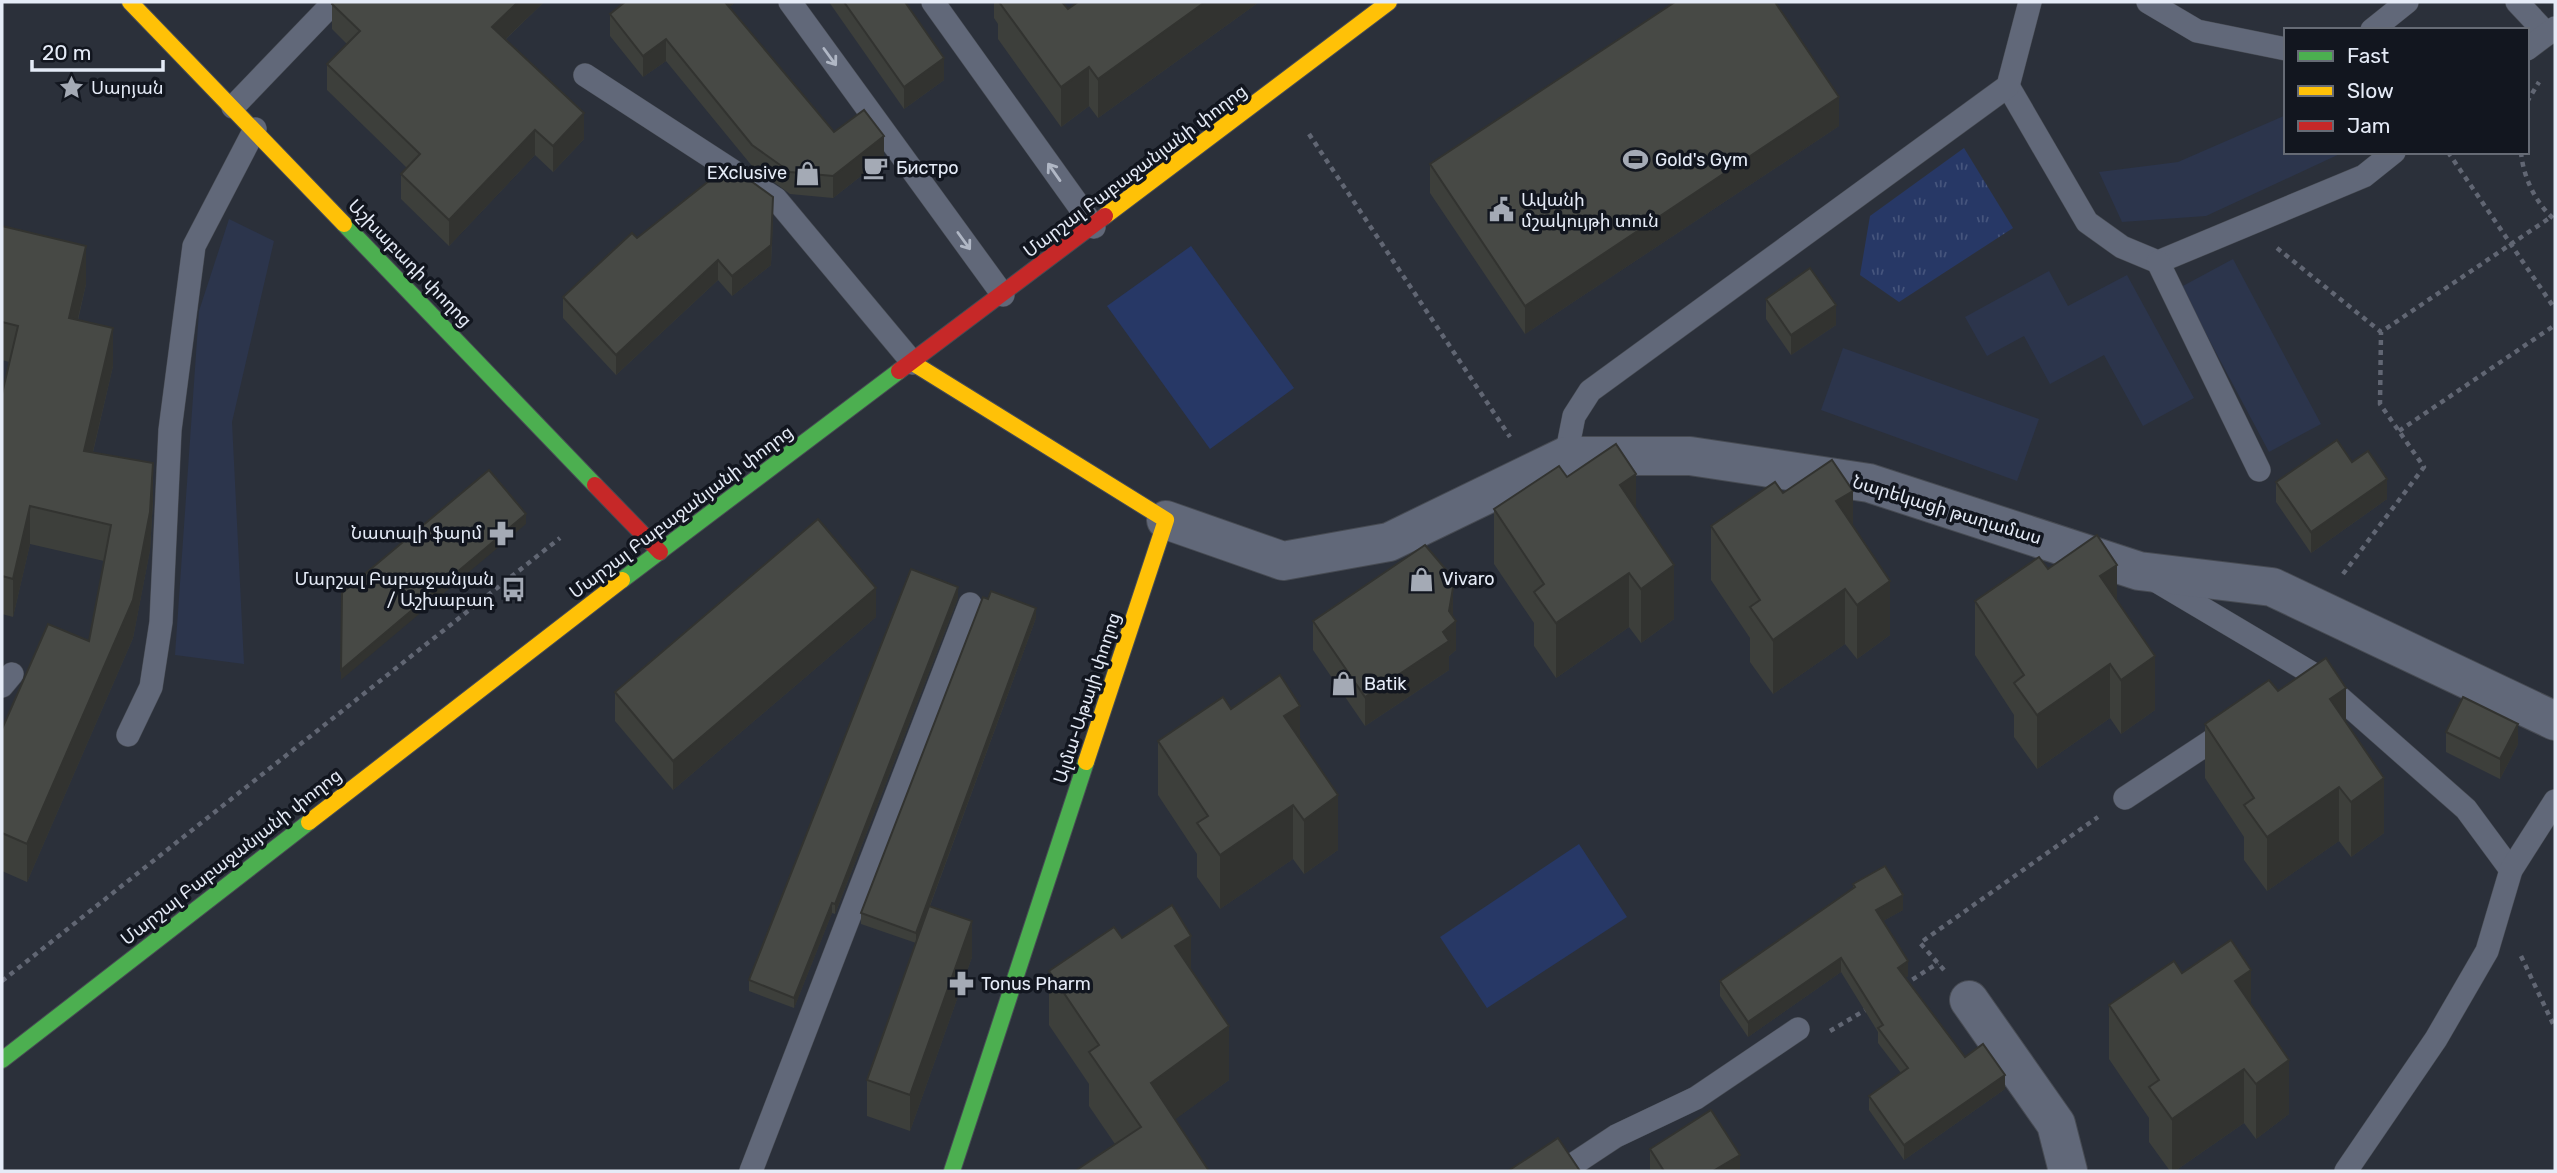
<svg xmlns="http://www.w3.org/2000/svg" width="2557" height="1173" font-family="Rubik,'Noto Sans Armenian',sans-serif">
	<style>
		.built { fill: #2c354c }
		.grass { fill: url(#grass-tufts) }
		.garden { fill: #273866 }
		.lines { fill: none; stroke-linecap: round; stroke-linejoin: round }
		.lane-casing { stroke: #474b53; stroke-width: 24 }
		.street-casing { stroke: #474b53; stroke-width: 40 }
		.fast-casing { stroke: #474b53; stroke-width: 18 }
		.slow-casing { stroke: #474b53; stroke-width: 18 }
		.jam-casing { stroke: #474b53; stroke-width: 18 }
		.path { stroke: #616673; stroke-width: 4.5; stroke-dasharray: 5 5; stroke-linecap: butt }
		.lane { stroke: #616879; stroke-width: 23 }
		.street { stroke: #616879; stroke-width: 38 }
		.fast { stroke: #4caf50; stroke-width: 16 }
		.slow { stroke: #ffc107; stroke-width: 16 }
		.jam { stroke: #c62828; stroke-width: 16 }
		.wall { fill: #3d3f3b }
		.shaded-wall { fill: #323330 }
		.building { fill: #474945; stroke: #323330; stroke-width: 2 }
		.oneway { stroke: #b0b7c5 }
		.labels { text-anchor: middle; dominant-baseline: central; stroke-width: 7; stroke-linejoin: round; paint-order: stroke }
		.poi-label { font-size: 18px; fill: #e5ebf7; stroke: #12161f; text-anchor: start }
		.street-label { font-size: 18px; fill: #e5ebf7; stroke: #12161f }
	</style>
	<defs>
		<pattern id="grass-tufts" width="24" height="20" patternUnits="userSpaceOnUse" patternTransform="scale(1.75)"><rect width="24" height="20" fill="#273866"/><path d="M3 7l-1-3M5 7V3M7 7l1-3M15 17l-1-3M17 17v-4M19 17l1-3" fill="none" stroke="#46557d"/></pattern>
	</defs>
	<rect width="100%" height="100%" fill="#2b303a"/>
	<g class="built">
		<polygon points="2286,115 2286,152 2344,152 2206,216 2122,222 2099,172 2178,162"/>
		<polygon points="229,219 274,241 232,422 244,664 175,655 199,311"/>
		<polygon points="2233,259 2321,424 2269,452 2181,287"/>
		<polygon points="2049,271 2068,306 2127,275 2194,398 2143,426 2104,355 2050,384 2024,336 1987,356 1965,317"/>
		<polygon points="1843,348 2039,419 2017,481 1821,410"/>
	</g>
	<polygon class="grass" points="1964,148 2013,228 1899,302 1860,275 1870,216"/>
	<g class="garden">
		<polygon points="1191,246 1294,388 1210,449 1107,306"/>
		<polygon points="1579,844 1627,917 1487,1008 1440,937"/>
	</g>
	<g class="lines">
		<defs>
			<g id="lane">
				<polyline points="790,2 1003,295"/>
				<polyline points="933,2 1094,227"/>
				<polyline points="2148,2 2197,31 2286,49"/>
				<polyline points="2517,2 2547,34"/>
				<polyline points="2372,30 2407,2"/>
				<polyline points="2527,49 2555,28"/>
				<polyline points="585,75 776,199 913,363"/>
				<polyline points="2008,86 2087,222 2122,247 2158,262 2364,176 2394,152"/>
				<polyline points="233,107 334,2"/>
				<polyline points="2158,262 2259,470"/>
				<polyline points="1566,456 1574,416 1590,391 2008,86 2030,2"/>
				<polyline points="2153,579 2313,674 2466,809 2511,870"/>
				<polyline points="2,686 12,674"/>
				<polyline points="128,735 151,687 161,622 170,430 194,246 255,129"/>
				<polyline points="2125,798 2228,730"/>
				<polyline points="751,1171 970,604"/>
				<polyline points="1563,1171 1616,1136 1696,1098 1798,1029"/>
				<polyline points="2346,1171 2436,1039 2487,951 2511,870 2555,801"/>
			</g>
			<g id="street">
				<polyline points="1166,520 1283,561 1389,542 1566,456 1690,456 1869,483 2139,571 2272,587 2555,721"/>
				<polyline points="1969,1000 2056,1124 2068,1171"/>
			</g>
			<g id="fast">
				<polyline points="344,224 595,485"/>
				<polyline points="622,580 899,371"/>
				<polyline points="2,1060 309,822"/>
				<polyline points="952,1171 1086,762"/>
			</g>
			<g id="slow">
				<polyline points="130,2 344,224"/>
				<polyline points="1105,216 1389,2"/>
				<polyline points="913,363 1166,520 1086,762"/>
				<polyline points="309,822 622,580"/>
			</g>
			<g id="jam">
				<polyline points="899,371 1105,216"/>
				<polyline points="595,485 660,552"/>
			</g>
		</defs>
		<use href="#lane" class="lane-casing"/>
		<use href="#street" class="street-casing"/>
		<use href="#fast" class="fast-casing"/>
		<use href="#slow" class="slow-casing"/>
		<use href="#jam" class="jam-casing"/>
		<g class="path">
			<polyline points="2527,102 2539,82"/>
			<polyline points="1309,134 1510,437"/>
			<polyline points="2448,152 2555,309"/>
			<path d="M 2521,152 C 2523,177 2536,204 2555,220"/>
			<polyline points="2277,248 2381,332 2551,217"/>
			<polyline points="2399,431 2555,325"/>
			<polyline points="2343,574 2424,467 2380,404 2381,332"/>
			<polyline points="2521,956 2555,1028"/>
			<polyline points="1944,970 1920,943 2098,817"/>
			<polyline points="2,981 560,538"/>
			<polyline points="1904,985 1938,963"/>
			<polyline points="1830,1031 1867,1009"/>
		</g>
		<use href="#lane" class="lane"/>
		<use href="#street" class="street"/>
		<use href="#fast" class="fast"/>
		<use href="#slow" class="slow"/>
		<use href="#jam" class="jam"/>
	</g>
	<g class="wall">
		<polygon points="333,2 544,2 506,39 584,139 553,172 535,155 449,246 401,199 401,174 407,168 327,90 327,64 347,44 332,29 332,4"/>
		<polygon points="623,2 736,2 729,7 834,132 884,158 833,198 790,194 752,166 666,61 643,77 610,36 610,14 624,3"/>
		<polygon points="829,2 905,2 944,80 904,109"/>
		<polygon points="994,2 1062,2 1068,9 1259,2 1098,118 1089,106 1061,127 998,39 998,24 994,18"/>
		<polygon points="1839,126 1525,334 1430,193 1430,164"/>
		<polygon points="773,217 771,265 732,296 718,280 616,375 563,318 563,297 637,238"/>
		<polygon points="2,226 86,284 78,320 113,366 93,452 153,501 150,550 133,638 27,882 2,871 2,729 89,641 104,561 30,544 13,617 2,614 2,394 9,362 2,360"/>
		<polygon points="1766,299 1836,325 1791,355 1766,319"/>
		<polygon points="2352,462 2387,499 2311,553 2276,502 2276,482"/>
		<polygon points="1567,477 1636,508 1674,619 1641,643 1629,627 1556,678 1534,646 1534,623 1494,564 1494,509"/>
		<polygon points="1783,493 1853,525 1890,635 1857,659 1845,644 1773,694 1750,662 1750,638 1711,580 1711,526"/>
		<polygon points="2048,569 2117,600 2155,710 2121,734 2110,718 2037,769 2014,737 2014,715 1975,655 1975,601"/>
		<polygon points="958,598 835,914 832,913 794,1008 749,991 749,980"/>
		<polygon points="1453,616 1456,650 1449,656 1449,670 1365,726 1313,650 1313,621"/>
		<polygon points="876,617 673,790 615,721 615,692"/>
		<polygon points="1036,618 930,906 972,957 910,1131 867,1116 867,1080 916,943 861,924 861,913"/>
		<polygon points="2278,691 2346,723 2384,833 2351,857 2339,841 2267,891 2244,860 2244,837 2205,778 2205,724"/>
		<polygon points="1231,709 1300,740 1338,850 1304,874 1293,859 1220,909 1197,877 1197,854 1158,795 1158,741"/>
		<polygon points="2446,732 2518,744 2500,779 2446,752"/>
		<polygon points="1853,884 1903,910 1883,921 1908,976 1905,978 1965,1057 2005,1089 1904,1160 1869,1110 1869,1096 1901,1073 1878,1043 1878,1032 1841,972 1748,1037 1720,996 1720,981 1853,889"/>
		<polygon points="1122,938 1191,970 1229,1080 1175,1119 1115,1144 1089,1106 1089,1084 1049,1025 1049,971"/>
		<polygon points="2182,973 2251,1004 2289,1114 2256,1139 2244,1123 2175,1171 2170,1171 2149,1142 2149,1118 2109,1059 2109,1005"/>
		<polygon points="1650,1149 1740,1171 1651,1171 1650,1169"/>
	</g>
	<g class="shaded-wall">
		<polygon points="518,2 544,2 492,52 492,27"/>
		<polygon points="718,2 736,2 718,15"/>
		<polygon points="1205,2 1259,2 1098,118 1098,79"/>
		<polygon points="666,39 666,61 643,77 643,56"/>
		<polygon points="944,58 944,80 904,109 904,87"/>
		<polygon points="1089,67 1089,106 1061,127 1061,87"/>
		<polygon points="1839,97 1839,126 1525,334 1525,306"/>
		<polygon points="584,113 584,139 553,172 553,146"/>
		<polygon points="535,130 535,155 449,246 449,220"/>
		<polygon points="884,136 884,158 833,198 833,176"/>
		<polygon points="773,197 771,265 732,296 732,276"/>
		<polygon points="86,246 86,284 69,356 69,318"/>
		<polygon points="718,260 718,280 616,375 616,355"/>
		<polygon points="1836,305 1836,325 1791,355 1791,335"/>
		<polygon points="113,328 113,366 84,489 84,451"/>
		<polygon points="153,463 153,501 150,550 133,638 27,882 27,844"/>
		<polygon points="1636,474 1636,529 1620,485"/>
		<polygon points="2387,479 2387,499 2311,553 2311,532"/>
		<polygon points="1853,491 1853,545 1836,501"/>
		<polygon points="30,506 30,544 13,617 13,579"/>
		<polygon points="526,514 526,524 341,680 341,670"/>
		<polygon points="1674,565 1674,619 1641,643 1641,589"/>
		<polygon points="2117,565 2117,620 2100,576"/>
		<polygon points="1629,573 1629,627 1556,678 1556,623"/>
		<polygon points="1890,581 1890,635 1857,659 1857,605"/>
		<polygon points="958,587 958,598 835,914 835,904"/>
		<polygon points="876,588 876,617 673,790 673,761"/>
		<polygon points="1453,588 1453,617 1456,621 1456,650 1449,656 1449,670 1365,726 1365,697 1443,632 1449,611"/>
		<polygon points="1845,589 1845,644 1773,694 1773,640"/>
		<polygon points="1036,608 1036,618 916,943 916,933"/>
		<polygon points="2155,656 2155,710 2121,734 2121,680"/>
		<polygon points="2110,664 2110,718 2037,769 2037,715"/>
		<polygon points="2346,688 2346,742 2330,699"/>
		<polygon points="1300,706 1300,760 1284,716"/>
		<polygon points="2518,724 2518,744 2500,779 2500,759"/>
		<polygon points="2384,778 2384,833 2351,857 2351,802"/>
		<polygon points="2339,787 2339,841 2267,891 2267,837"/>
		<polygon points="1338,795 1338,850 1304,874 1304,820"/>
		<polygon points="1293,805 1293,859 1220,909 1220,855"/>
		<polygon points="1903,895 1903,910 1876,925 1876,910"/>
		<polygon points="832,903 832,913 794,1008 794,998"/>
		<polygon points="972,921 972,957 910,1131 910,1095"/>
		<polygon points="1191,936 1191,990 1175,946"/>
		<polygon points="1841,958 1841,972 1748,1037 1748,1022"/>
		<polygon points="1908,961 1908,976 1898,983 1898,968"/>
		<polygon points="2251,970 2251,1024 2235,981"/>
		<polygon points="1229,1026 1229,1080 1151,1137 1151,1083"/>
		<polygon points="2289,1060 2289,1114 2256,1139 2256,1084"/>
		<polygon points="2244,1069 2244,1123 2175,1171 2172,1171 2172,1119"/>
		<polygon points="2005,1075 2005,1089 1904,1160 1904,1145"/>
		<polygon points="1740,1155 1740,1171 1713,1171"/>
	</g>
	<g class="building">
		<polygon points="333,2 518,2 492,27 584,113 553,146 535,130 449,220 401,174 420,154 327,64 360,31 332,4"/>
		<polygon points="625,2 725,2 834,132 864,110 884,136 833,176 790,172 752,145 666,39 643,56 610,14"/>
		<polygon points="844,2 905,2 944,58 904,87"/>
		<polygon points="999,2 1062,2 1068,9 1078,2 1205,2 1098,79 1089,67 1061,87"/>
		<polygon points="1675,2 1775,2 1839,97 1525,306 1430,164"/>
		<polygon points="729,165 773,197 771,245 732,276 718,260 616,355 563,297 632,233 637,238"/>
		<polygon points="2,226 86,246 69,318 113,328 84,451 153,463 150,512 133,600 27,844 2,833 2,729 48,624 89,641 111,525 30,506 13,579 2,576 2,394 18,326 2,322"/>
		<polygon points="1810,268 1836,305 1791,335 1766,299"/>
		<polygon points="2337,440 2352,462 2368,451 2387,479 2311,532 2276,482"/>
		<polygon points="1616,444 1636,474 1620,485 1674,565 1641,589 1629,573 1556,623 1534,592 1544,584 1494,509 1559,466 1567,477"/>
		<polygon points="1832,460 1853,491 1836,501 1890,581 1857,605 1845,589 1773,640 1750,607 1760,600 1711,526 1775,482 1783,493"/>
		<polygon points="489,470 526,514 341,670 342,593"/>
		<polygon points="818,519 876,588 673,761 615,692"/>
		<polygon points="2097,535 2117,565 2100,576 2155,656 2121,680 2110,664 2037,715 2014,683 2024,675 1975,601 2039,557 2048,569"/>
		<polygon points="1425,545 1448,572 1453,588 1449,611 1456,621 1443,632 1449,641 1365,697 1313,621"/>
		<polygon points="911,569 958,587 835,904 832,903 794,998 749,980"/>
		<polygon points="991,591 1036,608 916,933 861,913 983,597 988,599"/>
		<polygon points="2326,658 2346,688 2330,699 2384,778 2351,802 2339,787 2267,837 2244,805 2254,798 2205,724 2269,680 2278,691"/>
		<polygon points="1280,675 1300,706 1284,716 1338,795 1304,820 1293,805 1220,855 1197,823 1208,816 1158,741 1223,697 1231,709"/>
		<polygon points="2463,697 2518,724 2500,759 2446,732"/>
		<polygon points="1885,866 1903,895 1876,910 1908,961 1898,968 1965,1057 1983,1044 2005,1075 1904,1145 1869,1096 1908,1068 1878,1028 1883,1025 1841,958 1748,1022 1720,981 1855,887 1853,884"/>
		<polygon points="1172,905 1191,936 1175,946 1229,1026 1151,1083 1209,1171 1075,1171 1141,1127 1089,1052 1099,1045 1049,971 1114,927 1122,938"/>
		<polygon points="929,906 972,921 910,1095 867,1080"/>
		<polygon points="2231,940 2251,970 2235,981 2289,1060 2256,1084 2244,1069 2172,1119 2149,1087 2159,1080 2109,1005 2174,961 2182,973"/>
		<polygon points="1711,1110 1740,1155 1713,1171 1664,1171 1650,1149"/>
		<polygon points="1558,1138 1580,1171 1508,1171"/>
	</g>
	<defs><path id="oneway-shaft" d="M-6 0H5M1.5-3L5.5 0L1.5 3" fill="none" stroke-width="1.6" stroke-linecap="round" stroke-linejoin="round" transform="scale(1.75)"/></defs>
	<g class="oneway">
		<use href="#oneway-shaft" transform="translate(830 57) rotate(54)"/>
		<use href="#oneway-shaft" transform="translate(1054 172) rotate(-125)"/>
		<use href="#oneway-shaft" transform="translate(964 241) rotate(54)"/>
	</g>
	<defs>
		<symbol id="sight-bare" viewBox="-9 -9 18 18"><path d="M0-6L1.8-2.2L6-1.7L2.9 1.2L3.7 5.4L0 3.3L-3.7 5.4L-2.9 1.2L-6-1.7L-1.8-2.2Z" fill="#a4aab5" stroke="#12161f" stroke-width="2.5" paint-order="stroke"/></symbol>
		<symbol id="stadium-bare" viewBox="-9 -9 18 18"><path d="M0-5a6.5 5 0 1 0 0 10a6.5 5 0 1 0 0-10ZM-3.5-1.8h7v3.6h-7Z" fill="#a4aab5" stroke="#12161f" stroke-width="2.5" paint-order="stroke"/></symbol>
		<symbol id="cafe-bare" viewBox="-9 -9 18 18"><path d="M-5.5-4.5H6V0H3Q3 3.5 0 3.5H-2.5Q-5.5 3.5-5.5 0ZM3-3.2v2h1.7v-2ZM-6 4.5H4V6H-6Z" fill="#a4aab5" stroke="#12161f" stroke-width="2.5" paint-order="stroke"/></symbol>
		<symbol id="shop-bare" viewBox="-9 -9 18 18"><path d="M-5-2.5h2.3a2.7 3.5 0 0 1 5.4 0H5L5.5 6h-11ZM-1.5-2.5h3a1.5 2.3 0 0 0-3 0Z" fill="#a4aab5" stroke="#12161f" stroke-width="2.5" paint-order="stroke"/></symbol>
		<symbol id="civic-bare" viewBox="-9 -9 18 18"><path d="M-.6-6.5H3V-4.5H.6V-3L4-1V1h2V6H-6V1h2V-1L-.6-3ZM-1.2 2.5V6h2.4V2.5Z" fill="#a4aab5" stroke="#12161f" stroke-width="2.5" paint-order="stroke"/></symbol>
		<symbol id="pharmacy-bare" viewBox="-9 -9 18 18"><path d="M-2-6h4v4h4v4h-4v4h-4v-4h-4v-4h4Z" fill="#a4aab5" stroke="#12161f" stroke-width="2.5" paint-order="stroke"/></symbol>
		<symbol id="bus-bare" viewBox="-9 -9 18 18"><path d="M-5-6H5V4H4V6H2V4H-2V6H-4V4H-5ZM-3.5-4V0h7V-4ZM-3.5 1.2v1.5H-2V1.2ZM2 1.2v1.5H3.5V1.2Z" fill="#a4aab5" stroke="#12161f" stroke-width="2.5" paint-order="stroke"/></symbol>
	</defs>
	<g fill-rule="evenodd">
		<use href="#sight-bare" x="54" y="70" width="35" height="35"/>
		<use href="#stadium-bare" x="1618" y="142" width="35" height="35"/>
		<use href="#cafe-bare" x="858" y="150" width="35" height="35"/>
		<use href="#shop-bare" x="790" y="156" width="35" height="35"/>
		<use href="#civic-bare" x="1484" y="192" width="35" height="35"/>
		<use href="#pharmacy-bare" x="484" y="516" width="35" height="35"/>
		<use href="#shop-bare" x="1404" y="562" width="35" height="35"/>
		<use href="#bus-bare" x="496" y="572" width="35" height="35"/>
		<use href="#shop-bare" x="1326" y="666" width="35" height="35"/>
		<use href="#pharmacy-bare" x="944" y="966" width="35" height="35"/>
	</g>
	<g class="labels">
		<g class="poi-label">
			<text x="91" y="88">Սարյան</text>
			<text x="1655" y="160">Gold's Gym</text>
			<text x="896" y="168">Бистро</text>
			<text x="787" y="173" text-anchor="end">EXclusive</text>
			<text x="1521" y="200">Ավանի<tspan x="1521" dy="21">մշակույթի տուն</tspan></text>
			<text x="482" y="533" text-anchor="end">Նատալի ֆարմ</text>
			<text x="494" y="579" text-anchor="end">Մարշալ Բաբաջանյան<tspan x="494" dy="21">/ Աշխաբադ</tspan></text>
			<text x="1442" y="579">Vivaro</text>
			<text x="1364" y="684">Batik</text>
			<text x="981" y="984">Tonus Pharm</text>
		</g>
		<g class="street-label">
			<text transform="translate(1135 171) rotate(-37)">Մարշալ Բաբաջանյանի փողոց</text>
			<text transform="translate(410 263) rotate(46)">Աշխաբադի փողոց</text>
			<text transform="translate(1947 510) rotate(17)">Նարեկացի թաղամաս</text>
			<text transform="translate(681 512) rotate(-37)">Մարշալ Բաբաջանյանի փողոց</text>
			<text transform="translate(1087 698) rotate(-72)">Ալմա-Աթայի փողոց</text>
			<text transform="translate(231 857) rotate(-38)">Մարշալ Բաբաջանյանի փողոց</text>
		</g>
	</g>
	<rect width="2557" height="1173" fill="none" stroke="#e5ebf7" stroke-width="7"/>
	<rect x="2284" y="28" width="245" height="126" fill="#12161f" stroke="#666b75" stroke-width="2"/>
	<rect x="2298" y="51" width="35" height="10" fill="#4caf50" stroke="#666b75" stroke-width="2"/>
	<text x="2347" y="63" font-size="21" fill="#e5ebf7">Fast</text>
	<rect x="2298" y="86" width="35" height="10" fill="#ffc107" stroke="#666b75" stroke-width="2"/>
	<text x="2347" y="98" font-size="21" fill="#e5ebf7">Slow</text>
	<rect x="2298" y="121" width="35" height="10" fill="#c62828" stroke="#666b75" stroke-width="2"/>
	<text x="2347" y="133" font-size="21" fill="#e5ebf7">Jam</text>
	<path d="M32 60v10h131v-10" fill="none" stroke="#e5ebf7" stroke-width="3.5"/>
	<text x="42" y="60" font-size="21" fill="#e5ebf7" stroke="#12161f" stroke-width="5" paint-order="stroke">20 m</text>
</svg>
